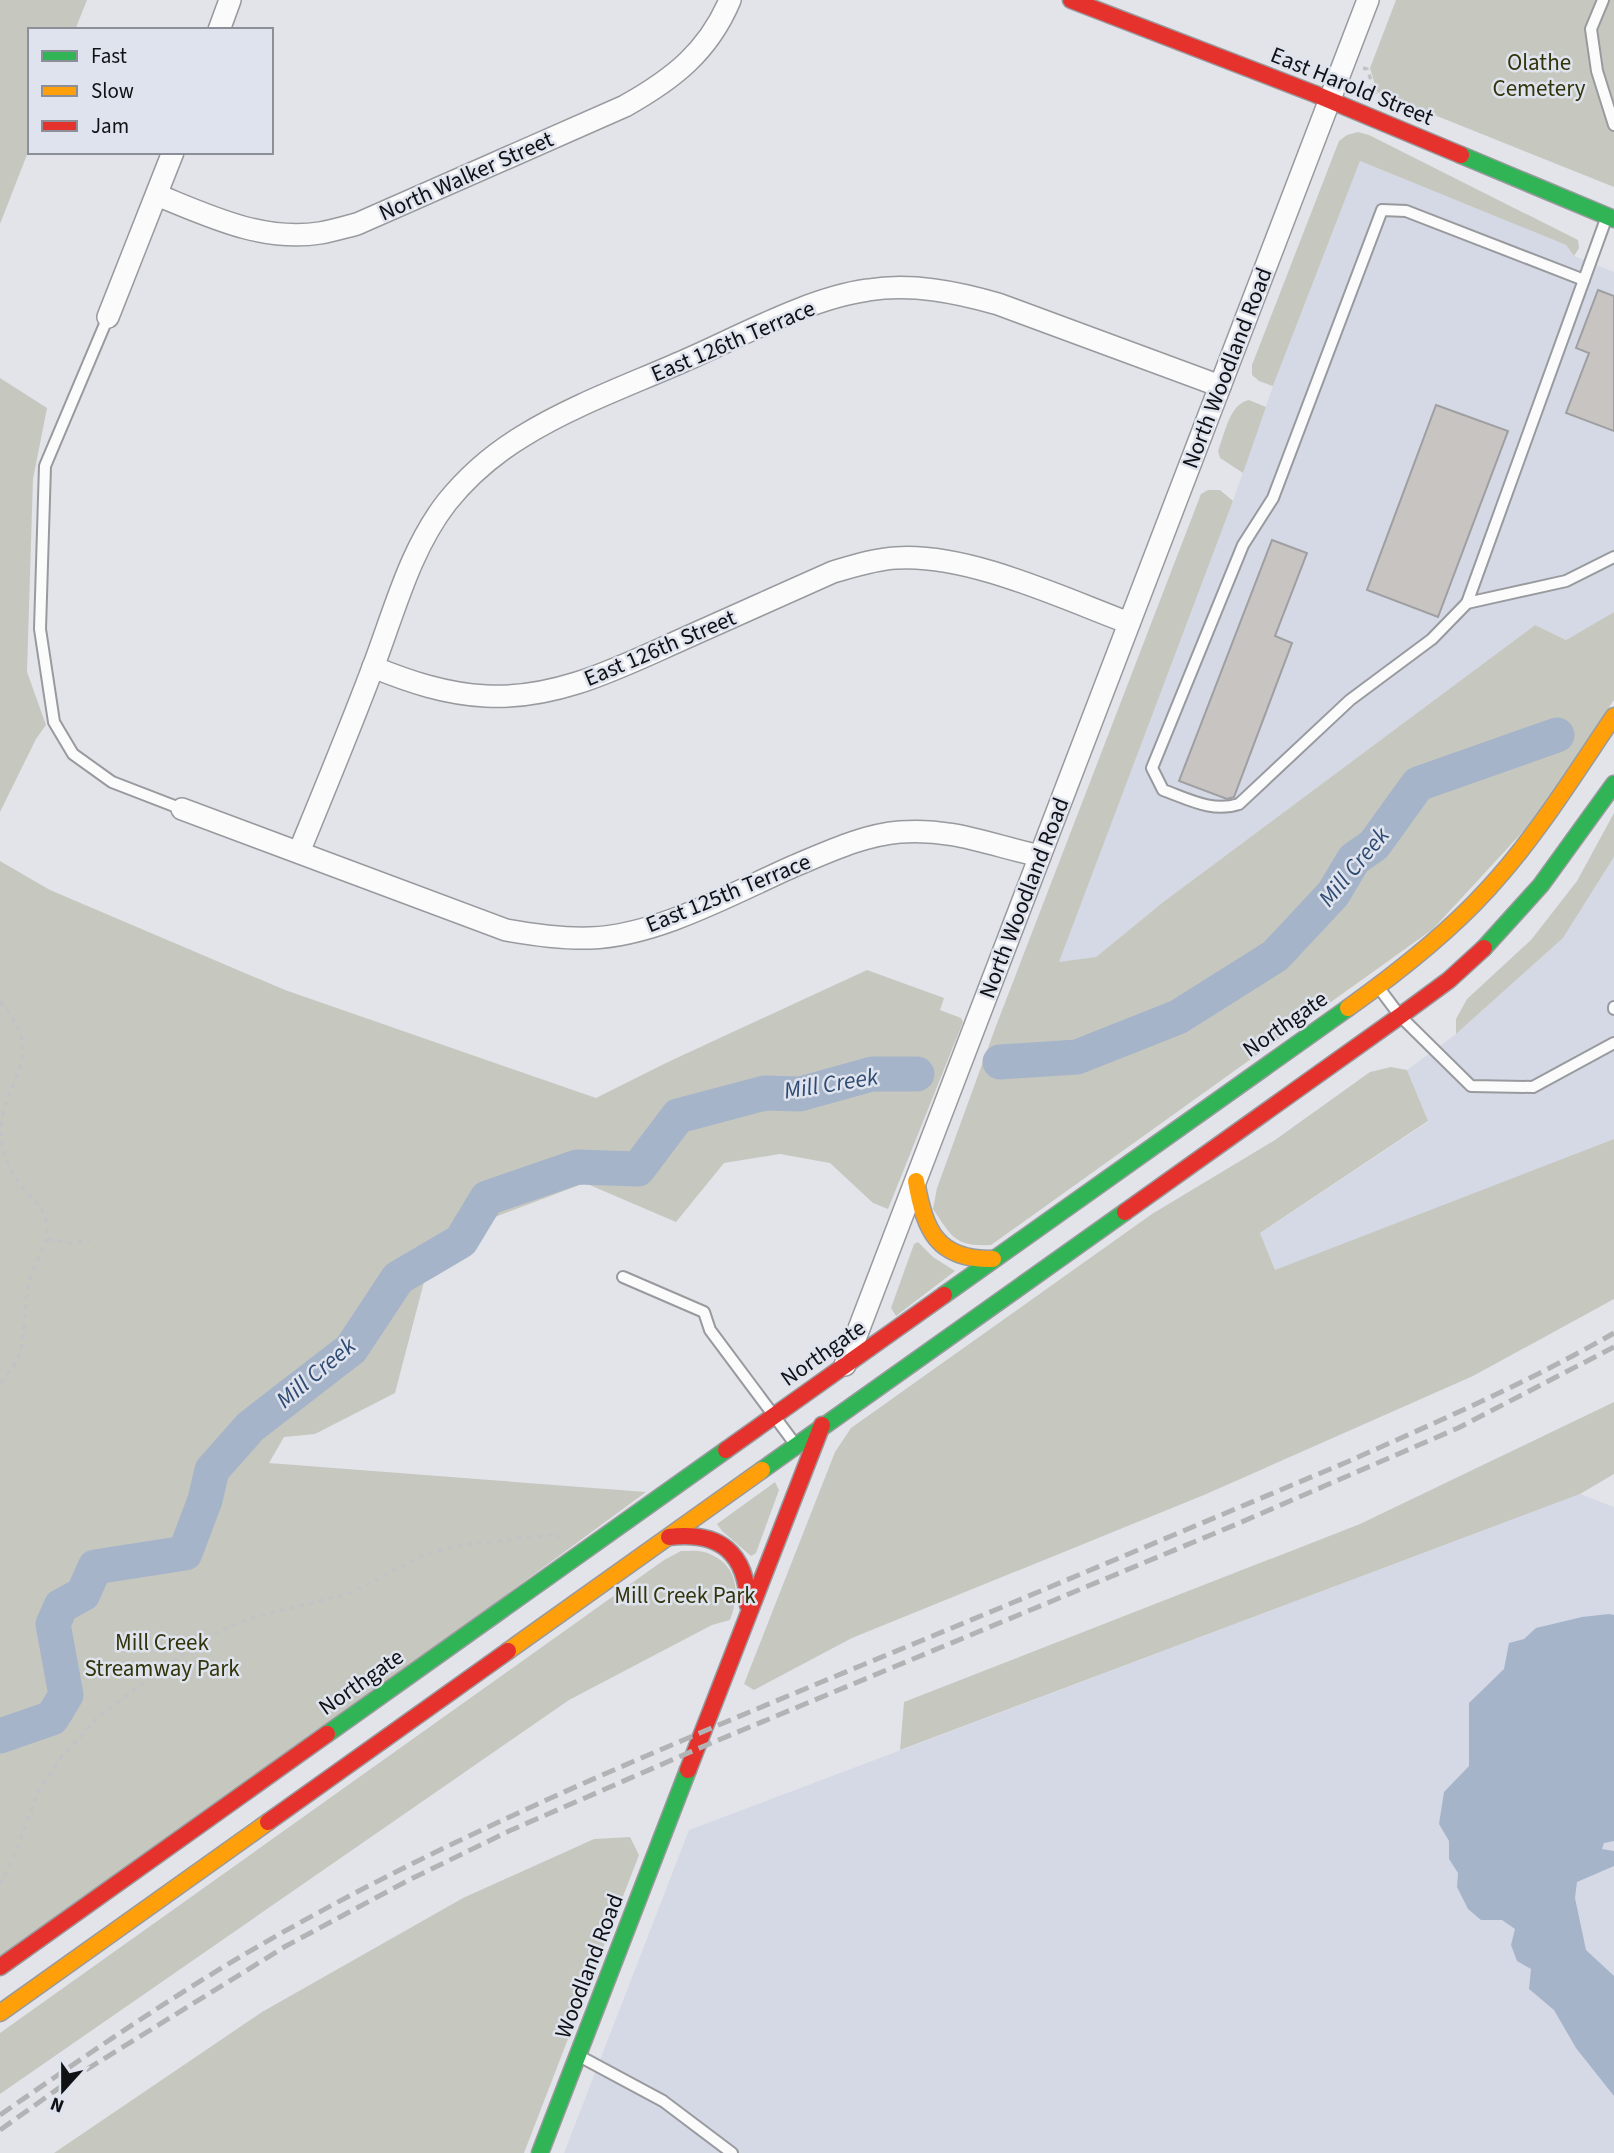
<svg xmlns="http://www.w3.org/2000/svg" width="1614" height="2153" font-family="'Source Sans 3',sans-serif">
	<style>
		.built { fill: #d4d9e5 }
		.green { fill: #c6c8c0 }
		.water { fill: #a6b4c9 }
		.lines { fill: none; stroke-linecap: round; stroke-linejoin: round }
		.river { stroke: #a6b4c9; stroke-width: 35 }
		.building { fill: #c7c4c2; stroke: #9f9fa1; stroke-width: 2 }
		.lane-casing { stroke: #989a9e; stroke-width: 14 }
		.street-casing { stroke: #989a9e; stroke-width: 24 }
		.fast-casing { stroke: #989a9e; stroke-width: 19 }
		.slow-casing { stroke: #989a9e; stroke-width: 19 }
		.jam-casing { stroke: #989a9e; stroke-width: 19 }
		.path { stroke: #c2c3c5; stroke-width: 3.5; stroke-dasharray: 5 5; stroke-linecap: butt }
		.lane { stroke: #fbfbfc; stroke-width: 10 }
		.street { stroke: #fbfbfc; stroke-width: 21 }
		.fast { stroke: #30b455; stroke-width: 16 }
		.slow { stroke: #ff9f0a; stroke-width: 16 }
		.jam { stroke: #e5322d; stroke-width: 16 }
		.rail { stroke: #b2b3b4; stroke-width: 5; stroke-dasharray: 14 7; stroke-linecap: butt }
		.labels { text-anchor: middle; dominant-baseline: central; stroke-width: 5; stroke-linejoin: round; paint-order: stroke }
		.park-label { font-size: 23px; fill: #32350b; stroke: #dee3ed }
		.street-label { font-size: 23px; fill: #101115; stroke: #dee3ed }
		.water-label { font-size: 24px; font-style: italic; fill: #304b73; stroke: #dee3ed }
	</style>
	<rect width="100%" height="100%" fill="#e2e4ea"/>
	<g class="built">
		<polygon points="1360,161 1566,245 1574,256 1614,272 1614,612 1566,640 1535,625 1162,903 1096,957 1058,963 1233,501 1273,386"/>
		<polygon points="1614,857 1614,1139 1275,1271 1260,1233 1428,1122 1407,1070 1456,1034 1563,938"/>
		<polygon points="1580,1494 1614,1507 1614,2153 564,2153 689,1830"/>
	</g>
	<g class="green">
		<polygon points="0,0 87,0 75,30 30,30 30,147 0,224"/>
		<polygon points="1396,0 1614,0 1614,187 1377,92 1370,68"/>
		<polygon points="1358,132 1369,135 1578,240 1579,248 1574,256 1566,245 1360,161 1273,386 1259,381 1252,375 1252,365 1339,141 1347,135"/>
		<polygon points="0,378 47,408 33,479 27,672 46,725 36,739 0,812"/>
		<path d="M 1249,400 L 1266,407 L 1243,473 L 1220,458 L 1218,451 C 1225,434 1229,404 1249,400 Z"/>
		<path d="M 1208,490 L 1220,490 L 1233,501 L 1059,962 L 1096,957 L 1162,903 L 1535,625 L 1566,640 L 1614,612 L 1614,700 L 1529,825 L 1433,929 L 991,1245 C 955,1247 952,1237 933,1209 L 937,1188 L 996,1026 L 1201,494 Z"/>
		<polygon points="1614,813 1614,857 1563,938 1456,1034 1456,1019 1467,999 1531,940 1577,881"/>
		<polygon points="0,861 50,890 285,990 596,1098 668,1062 867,970 944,998 940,1010 961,1018 963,1022 888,1209 873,1203 830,1163 780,1154 724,1163 676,1222 585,1183 495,1217 458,1239 461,1241 430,1259 395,1393 315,1434 284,1437 269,1463 646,1492 0,1967"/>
		<polygon points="1391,1067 1407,1070 1428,1121 1260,1233 1275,1270 1614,1139 1614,1299 1473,1376 1204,1495 852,1638 754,1690 744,1684 835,1452 851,1428 1152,1214 1275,1140 1370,1072"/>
		<polygon points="918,1242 933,1257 955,1271 896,1316 891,1308 914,1244"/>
		<polygon points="1614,1402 1614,1474 1580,1494 900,1750 904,1702 1360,1524"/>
		<polygon points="775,1482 779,1490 756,1553 751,1556 722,1531 717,1524"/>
		<path d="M 681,1551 C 688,1551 697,1550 704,1552 C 738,1562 741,1592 730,1620 L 712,1625 L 569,1700 L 0,2094 L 0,2033 L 664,1560 Z"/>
		<polygon points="630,1837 639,1855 524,2153 54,2153 262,2012 463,1898 594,1839"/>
	</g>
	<polygon class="water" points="1609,1614 1614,1615 1614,1841 1604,1843 1602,1849 1614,1851 1614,1866 1577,1882 1575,1898 1586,1950 1614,1976 1614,2096 1576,2048 1554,2010 1529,1989 1531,1969 1517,1961 1511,1945 1515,1929 1502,1920 1481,1920 1468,1909 1457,1887 1458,1873 1449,1859 1449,1841 1439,1824 1444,1792 1469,1766 1469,1703 1504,1669 1509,1643 1524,1639 1536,1628 1582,1617"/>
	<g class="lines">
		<g class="river">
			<polyline points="1000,1062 1077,1057 1178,1017 1275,956 1333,894 1354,859 1374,845 1418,784 1557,735"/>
			<polyline points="0,1736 52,1718 66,1695 53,1624 61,1606 83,1594 95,1567 185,1553 205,1500 212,1470 250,1427 351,1349 398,1278 461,1241 487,1198 577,1167 638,1169 678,1116 765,1093 800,1094 872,1074 917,1074"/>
		</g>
	</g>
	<g class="building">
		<polygon points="1598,290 1614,296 1614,431 1566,413 1589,353 1576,348"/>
		<polygon points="1436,405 1508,431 1438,617 1367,590"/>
		<polygon points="1272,540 1307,553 1275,636 1292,643 1234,797 1227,799 1179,781"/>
	</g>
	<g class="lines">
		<defs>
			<g id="lane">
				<polyline points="1603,0 1591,29 1597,71 1614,125"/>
				<polyline points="1606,219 1467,603 1566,581 1614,557"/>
				<polyline points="108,317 45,466 40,629 54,722 73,754 112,782 182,809"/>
				<path d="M 1467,603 L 1432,639 L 1350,700 L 1239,804 C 1213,813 1188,799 1163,790 L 1152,768 L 1243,545 L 1273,498 L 1382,210 L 1406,211 L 1584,280"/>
				<polyline points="1379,988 1400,1016 1471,1086 1533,1087 1614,1043"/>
				<polyline points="1614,1007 1614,1009"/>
				<polyline points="623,1277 704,1312 710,1330 795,1444"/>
				<polyline points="581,2057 663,2101 732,2153"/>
			</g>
			<g id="street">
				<polyline points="219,30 230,0"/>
				<path d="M 157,195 C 209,216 262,242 320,233 C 332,231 345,227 357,224 L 625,106 C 673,79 708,52 730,0"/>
				<polyline points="108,317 173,152"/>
				<path d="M 373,667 C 410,682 446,694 486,696 C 557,700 620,667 683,639 C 733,617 783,594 833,572 C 854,566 875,559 896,558 C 968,553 1062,598 1129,623"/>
				<path d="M 182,809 L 506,930 C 534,935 561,939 590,938 C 657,936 733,893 794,866 C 828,852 863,835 900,832 C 952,828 990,845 1040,856"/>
				<path d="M 299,852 C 324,791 349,731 372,670 C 394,613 409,551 447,502 C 468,476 495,453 523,436 C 573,405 632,384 686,360 C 741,336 809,298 868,290 C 912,283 956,292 998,304 L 1220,386"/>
				<polyline points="845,1365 1368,0"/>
			</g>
			<g id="fast">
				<polyline points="1461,155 1614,219"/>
				<polyline points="1484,948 1541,885 1614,784"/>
				<polyline points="944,1295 1348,1008"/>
				<polyline points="762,1470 1125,1212"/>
				<polyline points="327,1734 726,1450"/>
				<polyline points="540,2153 688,1770"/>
			</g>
			<g id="slow">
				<path d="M 1348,1008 C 1397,973 1447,934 1487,890 C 1536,837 1574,775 1614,716"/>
				<path d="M 916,1181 C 925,1231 937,1260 993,1259"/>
				<polyline points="508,1651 762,1470"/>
				<polyline points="0,2013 268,1822"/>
			</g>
			<g id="jam">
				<polyline points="1071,0 1315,94 1461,155"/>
				<polyline points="1125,1212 1400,1016 1449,980 1484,948"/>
				<polyline points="726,1450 944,1295"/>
				<path d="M 669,1537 C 720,1531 747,1553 748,1605"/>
				<polyline points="688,1770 822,1425"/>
				<polyline points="268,1822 508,1651"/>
				<polyline points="0,1967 327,1734"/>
			</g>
		</defs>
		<use href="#lane" class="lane-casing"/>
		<use href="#street" class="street-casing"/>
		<use href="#fast" class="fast-casing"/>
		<use href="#slow" class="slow-casing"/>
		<use href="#jam" class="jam-casing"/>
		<g class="path">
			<polyline points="1363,68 1367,69 1376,94"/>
			<path d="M 0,1001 C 52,1063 0,1076 1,1135 C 2,1153 10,1171 20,1185 C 29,1197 41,1203 45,1218 C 53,1242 36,1257 30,1279 C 23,1302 27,1329 20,1353 C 16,1365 8,1374 0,1384"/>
			<polyline points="48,1239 71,1243 90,1240"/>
			<polyline points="0,1885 17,1850 38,1791 59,1760 100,1715 204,1638 248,1619 350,1593 422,1556 455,1546 551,1535 561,1537"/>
		</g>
		<use href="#lane" class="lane"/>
		<use href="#street" class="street"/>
		<use href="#fast" class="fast"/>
		<use href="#slow" class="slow"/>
		<use href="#jam" class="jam"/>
		<g class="rail">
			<path d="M 0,2115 C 91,2052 182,1989 278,1935 C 465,1829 663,1748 860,1666 C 1023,1599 1185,1530 1347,1462 C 1437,1422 1529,1382 1614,1333"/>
			<polyline points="0,2130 76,2076 286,1946 407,1881 509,1831 697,1749 1237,1524 1458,1428 1614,1347"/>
		</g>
	</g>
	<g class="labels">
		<g class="park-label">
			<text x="1539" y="62">Olathe<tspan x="1539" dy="26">Cemetery</tspan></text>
			<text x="685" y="1595">Mill Creek Park</text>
			<text x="162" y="1642">Mill Creek<tspan x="162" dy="26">Streamway Park</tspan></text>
		</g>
		<g class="street-label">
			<text transform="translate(1352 86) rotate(22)">East Harold Street</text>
			<text transform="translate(466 176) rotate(-24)">North Walker Street</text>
			<text transform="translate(733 341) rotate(-23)">East 126th Terrace</text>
			<text transform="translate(1227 368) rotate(-69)">North Woodland Road</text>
			<text transform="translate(660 648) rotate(-23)">East 126th Street</text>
			<text transform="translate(728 893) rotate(-22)">East 125th Terrace</text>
			<text transform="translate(1024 898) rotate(-69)">North Woodland Road</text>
			<text transform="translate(1285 1024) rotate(-35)">Northgate</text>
			<text transform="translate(823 1353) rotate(-35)">Northgate</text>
			<text transform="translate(361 1682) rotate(-35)">Northgate</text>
			<text transform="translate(589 1966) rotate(-69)">Woodland Road</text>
		</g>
		<g class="water-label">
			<text transform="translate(1354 867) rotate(-50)">Mill Creek</text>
			<text transform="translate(831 1084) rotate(-9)">Mill Creek</text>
			<text transform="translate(316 1373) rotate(-40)">Mill Creek</text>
		</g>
	</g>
	<rect x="28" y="28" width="245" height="126" fill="#dee3ed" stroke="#8c8f97" stroke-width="2"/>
	<rect x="42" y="51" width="35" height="10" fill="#30b455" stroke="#8c8f97" stroke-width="2"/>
	<text x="91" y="63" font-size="21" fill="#101115">Fast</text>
	<rect x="42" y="86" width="35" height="10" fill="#ff9f0a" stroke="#8c8f97" stroke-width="2"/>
	<text x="91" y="98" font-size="21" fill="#101115">Slow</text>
	<rect x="42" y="121" width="35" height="10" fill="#e5322d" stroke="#8c8f97" stroke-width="2"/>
	<text x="91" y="133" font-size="21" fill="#101115">Jam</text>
	<g transform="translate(63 2090) rotate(201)" stroke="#dee3ed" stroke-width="5" paint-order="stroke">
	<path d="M0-5L12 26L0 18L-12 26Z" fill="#101115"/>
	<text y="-10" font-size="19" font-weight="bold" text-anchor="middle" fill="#101115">N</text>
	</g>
</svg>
